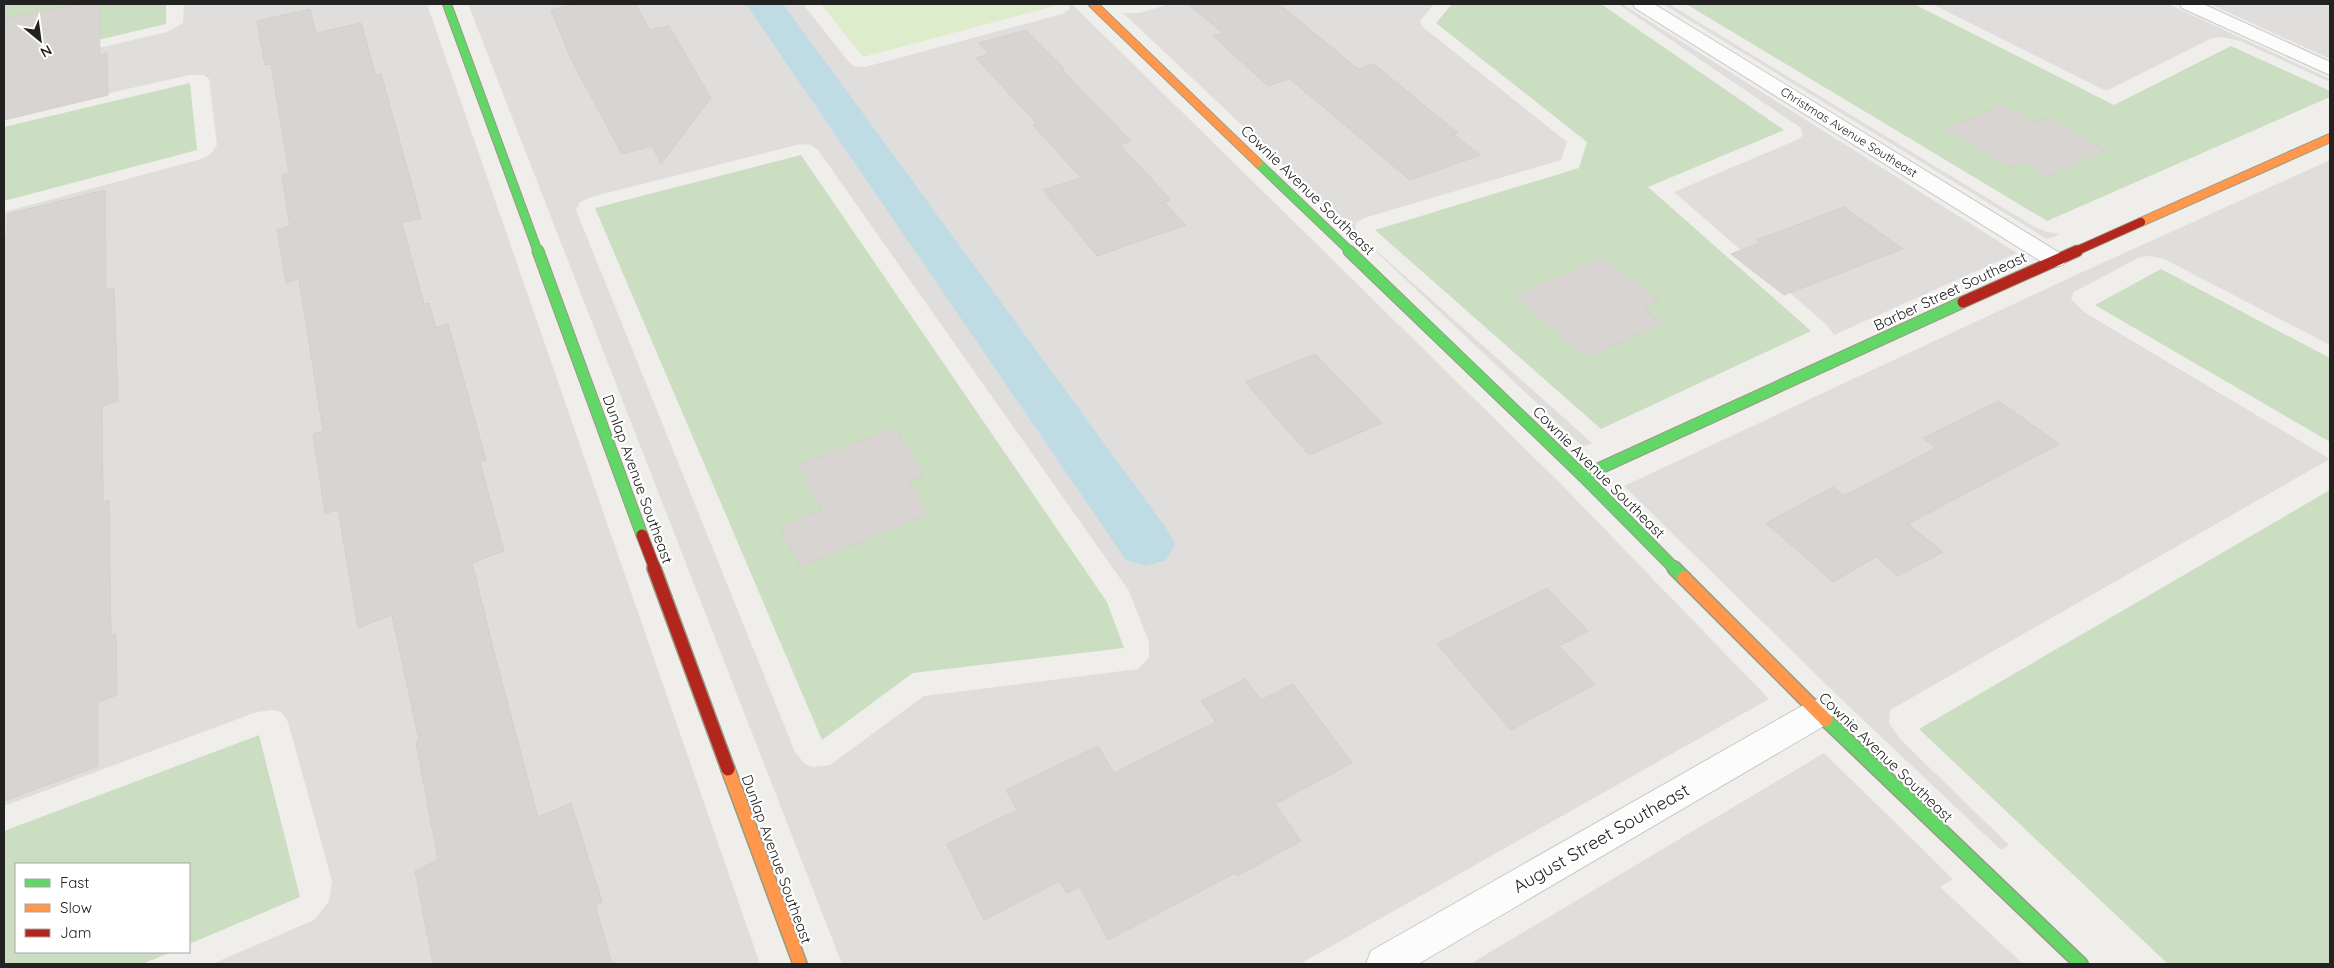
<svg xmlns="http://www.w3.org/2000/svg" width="2334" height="968" font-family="Quicksand,sans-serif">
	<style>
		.residential { fill: #dfdedc; fill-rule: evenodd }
		.grass { fill: #ddeccb }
		.forest { fill: #cbdec1 }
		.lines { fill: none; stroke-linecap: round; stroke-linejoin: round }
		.canal { fill: #bfdbe3; fill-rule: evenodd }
		.building { fill: #d7d4d2; stroke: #d3d0cc }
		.street-casing { stroke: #c9c8c7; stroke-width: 2 }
		.fast-far2-casing { stroke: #999a82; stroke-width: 10 }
		.fast-far1-casing { stroke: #999a82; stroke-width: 13 }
		.fast-casing { stroke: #999a82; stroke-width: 16 }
		.slow-far1-casing { stroke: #999a82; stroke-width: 10 }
		.slow-casing { stroke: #999a82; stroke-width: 16 }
		.jam-far2-casing { stroke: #999a82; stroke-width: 10 }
		.jam-far1-casing { stroke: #999a82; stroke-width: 13 }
		.jam-casing { stroke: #999a82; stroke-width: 16 }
		.street { fill: #fdfcfc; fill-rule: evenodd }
		.fast-far2 { stroke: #63d668; stroke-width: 8 }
		.fast-far1 { stroke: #63d668; stroke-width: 11 }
		.fast { stroke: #63d668; stroke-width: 13 }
		.slow-far1 { stroke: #ff974d; stroke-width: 8 }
		.slow { stroke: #ff974d; stroke-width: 13 }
		.jam-far2 { stroke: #b3261e; stroke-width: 8 }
		.jam-far1 { stroke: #b3261e; stroke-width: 11 }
		.jam { stroke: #b3261e; stroke-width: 13 }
		.labels { text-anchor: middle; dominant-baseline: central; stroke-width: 4.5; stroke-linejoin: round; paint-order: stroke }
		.far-street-label { font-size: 12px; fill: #222; stroke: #fff }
		.street-label { font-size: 15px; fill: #222; stroke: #fff }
		.near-street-label { font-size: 18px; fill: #222; stroke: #fff }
	</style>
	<rect width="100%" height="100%" fill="#f0eeeb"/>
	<g class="residential">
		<polygon points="184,4 427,4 760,964 212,964 314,920 329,901 332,881 288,722 281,712 273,710 257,712 4,806 4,212 198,160 210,155 217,145 209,79 204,75 189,75 4,117 4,70 167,32 183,23"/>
		<path d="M 468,4 L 803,4 L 848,61 L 854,66 L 865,67 L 1062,14 L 1069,10 L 1069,4 L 1072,4 L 1562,485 L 1769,699 L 1300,964 L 842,964 ZM 800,144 L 811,145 L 818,150 L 1129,591 L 1149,642 L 1149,657 L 1138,669 L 924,696 L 830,765 L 813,767 L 805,764 L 795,752 L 576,210 L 580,202 L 591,197 Z"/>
		<polygon points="1170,4 1434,4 1420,21 1423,27 1567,142 1561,160 1364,218 1356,223 1355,227 1359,235 1592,443 1583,447 1123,13 1139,13"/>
		<polygon points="1618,4 1622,4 2017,253 1834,335 1828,326 1674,192 1799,139 1803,135 1801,128"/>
		<polygon points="1663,4 1669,4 2035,227 2047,232 2060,234 2047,239"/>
		<polygon points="1932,4 2168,4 2330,79 2330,82 2240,41 2222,37 2212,38 2106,91"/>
		<polygon points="2210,4 2330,4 2330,59"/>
		<polygon points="2330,160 2330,345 2164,259 2150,256 2140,257 2074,292 2071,299 2084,312 2330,459 1890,710 1889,723 1900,739 2009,845 2001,850 1841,699 1624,486 2078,274"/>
		<polygon points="1824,753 1953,879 1940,887 2023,964 1470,964"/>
	</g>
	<polygon class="grass" points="821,4 1052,4 1055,6 863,57"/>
	<g class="forest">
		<polygon points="4,4 166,4 166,24 4,62"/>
		<polygon points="1452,4 1601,4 1784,130 1648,187 1811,331 1601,429 1375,230 1579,168 1587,142 1436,23"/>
		<polygon points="1686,4 1914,4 2114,105 2231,46 2330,91 2330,97 2047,221"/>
		<polygon points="190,83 197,150 4,201 4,127"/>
		<polygon points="801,155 1107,602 1124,648 913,673 822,740 595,208"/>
		<polygon points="2161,269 2330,358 2330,442 2095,305"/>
		<polygon points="2330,490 2330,964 2168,964 1919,729"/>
		<polygon points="259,735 300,897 189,944 189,864 16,864 16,952 172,952 142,964 4,964 4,831"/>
	</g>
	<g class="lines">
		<polygon class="canal" points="746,4 783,4 1166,528 1175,544 1166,560 1146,566 1126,560"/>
	</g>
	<g class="building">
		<polygon points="77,4 99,4 100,55 107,53 108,95 4,120 4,19"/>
		<polygon points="576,4 635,4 650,30 669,26 711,98 661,164 652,146 622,154 570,57 551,10"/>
		<polygon points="1188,4 1279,4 1358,69 1374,64 1458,133 1453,134 1480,155 1410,180 1290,79 1268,86 1213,36 1223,33"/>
		<polygon points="310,9 316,33 361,23 376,76 381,74 421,218 402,223 424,304 429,303 436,328 448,324 486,460 480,462 504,551 472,563 493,648 538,817 571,803 602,902 595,905 612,964 433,964 415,871 438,860 416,742 419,740 392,615 358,628 338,509 325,514 313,434 323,431 299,279 286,283 277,230 290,226 282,175 289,173 271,64 265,65 257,21"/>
		<polygon points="1026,30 1065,69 1062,70 1131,141 1120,145 1171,200 1164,202 1186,225 1097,256 1043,190 1081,178 1033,125 1037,124 976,58 989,54 979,43"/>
		<polygon points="2003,105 2035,123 2047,118 2106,150 2048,176 2022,161 2011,167 1945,129"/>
		<polygon points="105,190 106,290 114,288 118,401 102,406 103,502 109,500 111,636 116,634 117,695 98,702 98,766 4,801 4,238 7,237 8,214"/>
		<polygon points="1844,207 1903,249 1784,295 1731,254 1761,242 1757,240"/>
		<polygon points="1604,258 1659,301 1643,308 1662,324 1586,357 1514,295"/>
		<polygon points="1315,354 1382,423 1309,455 1245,382"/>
		<polygon points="1999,401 2059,444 1908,524 1943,552 1898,576 1876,557 1833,582 1766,523 1833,487 1844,496 1936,448 1923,438"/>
		<polygon points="895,428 924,476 909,481 928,514 800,567 780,527 822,510 798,465"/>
		<polygon points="1547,588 1588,631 1559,646 1595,684 1511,730 1437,644"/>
		<polygon points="1245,679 1261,700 1293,684 1352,763 1275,804 1301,841 1237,876 1235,873 1108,940 1080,887 1066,893 1060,881 984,920 947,844 1017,810 1006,790 1098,746 1114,773 1216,722 1201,701"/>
	</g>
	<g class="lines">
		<defs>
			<g id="street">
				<polygon points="1633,4 1654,4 2063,255 2067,260 2063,265 2055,267 2047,265 1635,8"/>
				<polygon points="2180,4 2203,4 2330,62 2330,75 2182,8"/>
				<polygon points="1818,699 1829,703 1834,713 1829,723 1418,964 1366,964 1371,951 1807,703"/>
			</g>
			<g id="fast-far2">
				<polyline points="447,4 538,252"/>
				<polyline points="1258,163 1351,252"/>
			</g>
			<g id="fast-far1">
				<polyline points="538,251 642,535"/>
				<polyline points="1349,251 1583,476 1675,569"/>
				<polyline points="1583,476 1963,302"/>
			</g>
			<g id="fast">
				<polyline points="1674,568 1684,578"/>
				<polyline points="1826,720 2081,964"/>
			</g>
			<g id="slow-far1">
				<polyline points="1093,4 1258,163"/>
				<polyline points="2141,222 2330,138"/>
			</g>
			<g id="slow">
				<polyline points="1684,578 1826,720"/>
				<polyline points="728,769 800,964"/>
			</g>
			<polyline id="jam-far2" points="2074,252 2141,222"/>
			<g id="jam-far1">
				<polyline points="1963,302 2077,251"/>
				<polyline points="642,535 655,569"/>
			</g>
			<polyline id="jam" points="654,568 728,769"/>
		</defs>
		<use href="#street" class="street-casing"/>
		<use href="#fast-far2" class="fast-far2-casing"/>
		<use href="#fast-far1" class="fast-far1-casing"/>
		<use href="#fast" class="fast-casing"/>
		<use href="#slow-far1" class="slow-far1-casing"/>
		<use href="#slow" class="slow-casing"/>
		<use href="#jam-far2" class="jam-far2-casing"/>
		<use href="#jam-far1" class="jam-far1-casing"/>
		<use href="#jam" class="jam-casing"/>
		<use href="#street" class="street"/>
		<use href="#fast-far2" class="fast-far2"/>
		<use href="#fast-far1" class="fast-far1"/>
		<use href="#fast" class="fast"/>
		<use href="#slow-far1" class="slow-far1"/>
		<use href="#slow" class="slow"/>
		<use href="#jam-far2" class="jam-far2"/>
		<use href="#jam-far1" class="jam-far1"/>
		<use href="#jam" class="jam"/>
	</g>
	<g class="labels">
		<g class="far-street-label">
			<text transform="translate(1849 132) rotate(32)">Christmas Avenue Southeast</text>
		</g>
		<g class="street-label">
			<text transform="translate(1308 190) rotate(44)">Cownie Avenue Southeast</text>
			<text transform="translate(1950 291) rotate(-25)">Barber Street Southeast</text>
			<text transform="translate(1599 472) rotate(45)">Cownie Avenue Southeast</text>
			<text transform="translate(638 479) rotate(70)">Dunlap Avenue Southeast</text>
			<text transform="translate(1886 757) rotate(44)">Cownie Avenue Southeast</text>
			<text transform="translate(777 859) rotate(70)">Dunlap Avenue Southeast</text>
		</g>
		<g class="near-street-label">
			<text transform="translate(1601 838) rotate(-30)">August Street Southeast</text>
		</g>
	</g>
	<rect width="2334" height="968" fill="none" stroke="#222222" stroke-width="10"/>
	<rect x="15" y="863" width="175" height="90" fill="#ffffff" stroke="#a7a7a7"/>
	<rect x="25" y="879" width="25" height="8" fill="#63d668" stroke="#a7a7a7"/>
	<text x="60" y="888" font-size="15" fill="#222222">Fast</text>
	<rect x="25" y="904" width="25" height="8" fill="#ff974d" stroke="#a7a7a7"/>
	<text x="60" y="913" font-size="15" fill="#222222">Slow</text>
	<rect x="25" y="929" width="25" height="8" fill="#b3261e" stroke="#a7a7a7"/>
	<text x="60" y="938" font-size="15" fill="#222222">Jam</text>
	<g transform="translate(40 40) rotate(151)" stroke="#ffffff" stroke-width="4" paint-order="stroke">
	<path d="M0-4L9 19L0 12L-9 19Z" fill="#222222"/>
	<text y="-8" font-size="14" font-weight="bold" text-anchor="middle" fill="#222222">N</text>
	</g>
</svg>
